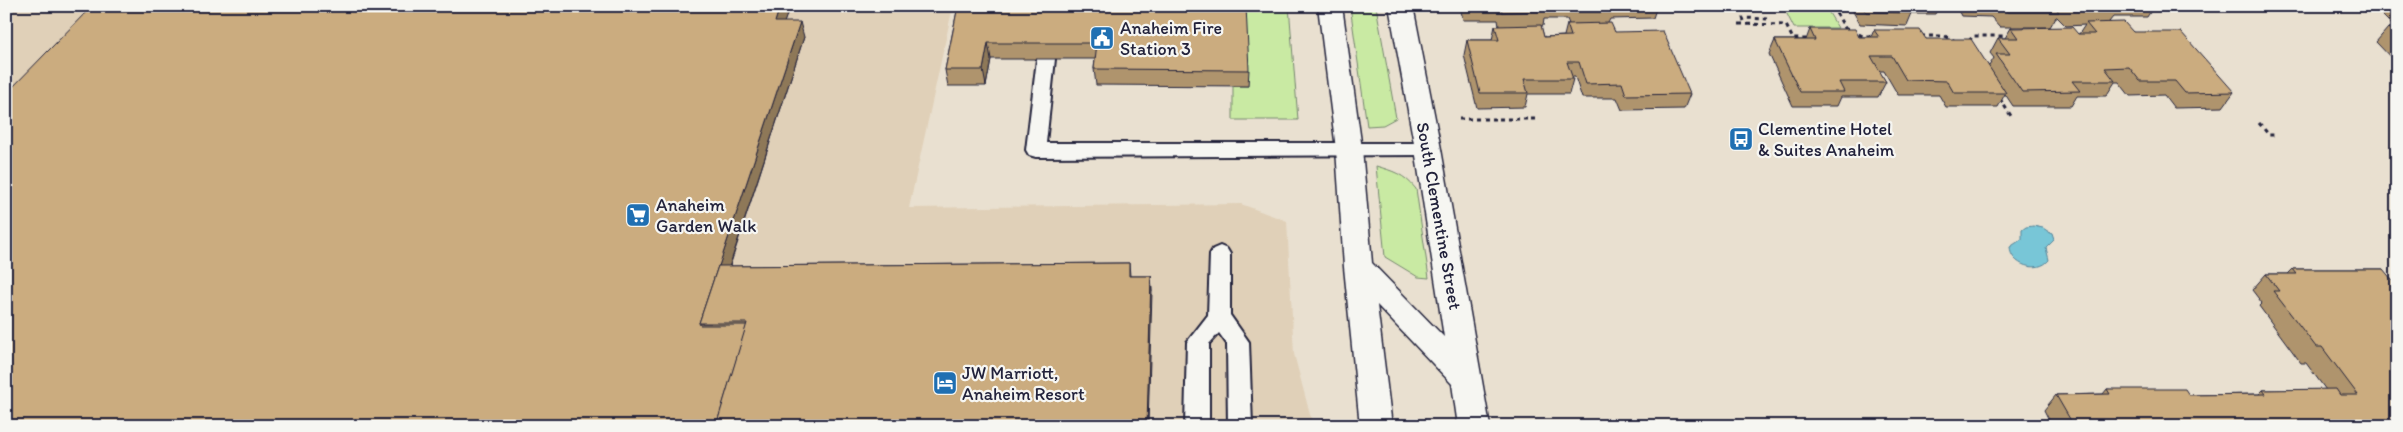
<svg xmlns="http://www.w3.org/2000/svg" width="2403" height="432" font-family="Itim,sans-serif">
	<style>
		.built { fill: #e0d0b8 }
		.green { fill: #c9eaa3; stroke: #76866f }
		.water { fill: #78c6d7; stroke: #568499 }
		.lines { fill: none; stroke-linecap: round; stroke-linejoin: round }
		.lane-casing { stroke: #22223b; stroke-width: 4 }
		.secondary-casing { stroke: #22223b; stroke-width: 3 }
		.path { stroke: #22223b; stroke-width: 3; stroke-dasharray: 4 4; stroke-linecap: butt }
		.lane { fill: #f6f6f2; fill-rule: evenodd }
		.secondary { fill: #f6f6f2; fill-rule: evenodd }
		.wall { fill: #af946d; stroke: #22223b; fill-rule: evenodd }
		.shaded-wall { fill: #8e7859; stroke: #22223b }
		.building { fill: #cbac7f; stroke: #22223b }
		.labels { text-anchor: middle; dominant-baseline: central; stroke-width: 4.5; stroke-linejoin: round; paint-order: stroke }
		.poi-label { font-size: 18px; fill: #22223b; stroke: #f6f6f2; text-anchor: start }
		.street-label { font-size: 18px; fill: #22223b; stroke: #f6f6f2 }
	</style>
	<rect width="100%" height="100%" fill="#e9e0d0"/>
	<filter id="ink" filterUnits="userSpaceOnUse"><feTurbulence type="fractalNoise" baseFrequency=".02" numOctaves="2"/><feDisplacementMap in="SourceGraphic" scale="10" xChannelSelector="R" yChannelSelector="G"/><feConvolveMatrix kernelMatrix="1 2 1 2 8 2 1 2 1" color-interpolation-filters="sRGB"/></filter>
	<g filter="url(#ink)">
		<polygon class="built" points="6,6 953,6 909,208 1241,204 1287,221 1294,354 1313,426 6,426"/>
		<g class="green">
			<polygon points="1215,6 1289,6 1298,120 1233,120 1233,86 1248,86"/>
			<polygon points="1350,6 1376,6 1396,118 1383,125 1367,126"/>
			<polygon points="1783,6 1825,6 1838,28 1794,28"/>
			<path d="M 1376,166 C 1393,171 1404,174 1416,189 L 1429,278 L 1418,277 L 1385,257 Z"/>
		</g>
		<path class="water" d="M 2033,226 L 2043,228 L 2052,234 L 2054,240 L 2046,248 L 2049,260 C 2038,274 2010,265 2010,247 L 2022,239 L 2022,230 L 2026,227 Z"/>
		<g class="lines">
			<defs>
				<g id="lane">
					<polygon points="1046,53 1052,55 1055,59 1046,143 1428,143 1435,144 1438,149 1435,154 1428,155 1036,157 1029,155 1026,150 1037,59 1040,55"/>
					<polygon points="1220,246 1227,249 1230,254 1230,315 1249,342 1252,426 1228,426 1227,344 1219,333 1209,344 1209,426 1185,426 1187,342 1208,315 1210,254 1213,249"/>
				</g>
				<polygon id="secondary" points="1318,6 1342,6 1362,149 1372,263 1444,337 1415,149 1389,6 1413,6 1441,149 1490,426 1458,426 1452,384 1377,305 1392,426 1360,426 1344,267 1336,149"/>
			</defs>
			<use href="#lane" class="lane-casing"/>
			<use href="#secondary" class="secondary-casing"/>
			<g class="path">
				<polyline points="1832,6 1845,28"/>
				<polyline points="1744,21 1743,18 1767,19"/>
				<polyline points="1739,24 1786,25 1793,39 1809,39"/>
				<polyline points="1844,28 1863,36 1875,36"/>
				<polyline points="1921,36 1945,36 1954,40"/>
				<polyline points="1969,41 1973,36 2010,36"/>
				<polyline points="2000,99 2011,116"/>
				<polyline points="1459,119 1538,119"/>
				<polyline points="2259,123 2269,135 2274,135"/>
			</g>
			<use href="#lane" class="lane"/>
			<use href="#secondary" class="secondary"/>
		</g>
		<g class="wall">
			<polygon points="92,6 790,6 784,22 804,37 730,266 1129,263 1130,276 1151,276 1152,292 6,426"/>
			<polygon points="958,6 1249,70 1248,86 1096,85 1094,69 1095,59 991,59 986,86 948,86 945,70"/>
			<path d="M 1460,6 L 1657,6 L 1653,18 L 1610,19 L 1608,23 L 1615,32 L 1690,94 L 1684,109 L 1622,110 L 1617,98 L 1582,98 L 1575,77 L 1572,77 L 1573,79 L 1569,94 L 1528,94 L 1525,107 L 1477,108 L 1464,55 L 1467,40 L 1492,40 L 1495,26 L 1499,26 L 1498,20 L 1463,20 ZM 1544,19 L 1567,19 L 1569,24 L 1567,24 L 1564,36 L 1544,37 L 1541,26 L 1543,26 Z"/>
			<polygon points="1850,6 1939,6 1935,14 1912,14 1907,26 1860,24"/>
			<polygon points="1943,6 2154,6 2147,17 2113,17 2109,22 2133,32 2234,92 2223,107 2174,108 2164,95 2130,96 2119,82 2115,82 2106,96 2077,96 2071,106 2013,106 2005,94 1998,107 1946,107 1939,95 1898,95 1884,71 1879,71 1886,82 1878,97 1841,97 1837,106 1793,106 1769,54 1775,40 1806,40 1810,29 1859,37 1871,37 1874,30 1926,39 1989,66 1994,58 1990,53 1998,38 2005,38 2011,28 2079,34 2085,25 2066,26 2057,17 2056,17 2050,27 2000,27 1991,17 1961,16 1957,8 1945,9"/>
			<polygon points="2373,6 2397,6 2397,64 2376,42 2388,28 2395,28"/>
			<polygon points="2293,269 2383,269 2397,426 2052,426 2044,410 2056,395 2103,394 2107,389 2189,395 2259,394 2263,390 2326,390 2306,363 2301,363 2259,306 2262,303 2252,290 2266,274 2288,274"/>
		</g>
		<g class="shaded-wall">
			<polygon points="780,6 790,6 779,37 775,22"/>
			<polygon points="800,22 804,37 711,323 700,323"/>
			<polygon points="988,43 991,59 986,86 983,70"/>
			<polygon points="1151,276 1152,292 1148,426 1147,426"/>
		</g>
		<g class="building">
			<polygon points="92,6 780,6 775,22 800,22 719,266 718,266 699,323 700,325 747,325 716,426 6,426 6,94"/>
			<polygon points="958,6 1246,6 1249,70 1094,69 1097,43 988,43 983,70 945,70"/>
			<polygon points="1501,6 1545,6 1546,11 1502,12"/>
			<polygon points="1572,6 1609,6 1612,12 1574,12"/>
			<polygon points="1862,6 1909,6 1913,13 1866,12"/>
			<polygon points="2003,6 2054,6 2059,12 2008,12"/>
			<polygon points="2070,6 2115,6 2118,9 2074,11"/>
			<polygon points="2124,22 2133,32 2181,32 2234,92 2185,93 2175,81 2140,81 2129,67 2105,68 2115,81 2072,81 2080,91 2022,92 1996,54 2010,54 1998,38 2018,38 2011,28 2072,27 2078,34 2095,34 2086,23"/>
			<polygon points="1611,23 1615,32 1663,31 1690,94 1626,95 1622,83 1586,84 1579,62 1567,62 1573,79 1524,79 1528,93 1480,93 1467,40 1499,40 1495,26 1541,25 1544,37 1571,36 1567,24"/>
			<polygon points="2388,28 2397,28 2397,36"/>
			<polygon points="1810,29 1855,29 1859,37 1879,37 1874,30 1920,30 1926,39 1971,39 2006,93 1954,93 1947,81 1906,80 1892,56 1871,56 1886,82 1839,82 1844,92 1800,92 1775,40 1815,40"/>
			<polygon points="1129,263 1129,276 1151,276 1147,426 716,426 747,323 699,323 718,266"/>
			<polygon points="2293,269 2383,269 2397,286 2397,426 2074,426 2056,395 2110,394 2107,389 2185,389 2189,395 2266,394 2263,390 2336,389 2340,395 2358,395 2322,347 2316,347 2273,291 2279,291 2266,274 2297,274"/>
		</g>
	</g>
	<defs>
		<symbol id="civic-square" viewBox="-11 -11 22 22"><rect x="-9" y="-9" width="18" height="18" rx="4" fill="#1f6fb2" stroke="#f6f6f2"/><path d="M-.6-6.5H3V-4.5H.6V-3L4-1V1h2V6H-6V1h2V-1L-.6-3ZM-1.2 2.5V6h2.4V2.5Z" fill="#fff"/></symbol>
		<symbol id="bus-square" viewBox="-11 -11 22 22"><rect x="-9" y="-9" width="18" height="18" rx="4" fill="#1f6fb2" stroke="#f6f6f2"/><path d="M-5-6H5V4H4V6H2V4H-2V6H-4V4H-5ZM-3.5-4V0h7V-4ZM-3.5 1.2v1.5H-2V1.2ZM2 1.2v1.5H3.5V1.2Z" fill="#fff"/></symbol>
		<symbol id="supermarket-square" viewBox="-11 -11 22 22"><rect x="-9" y="-9" width="18" height="18" rx="4" fill="#1f6fb2" stroke="#f6f6f2"/><path d="M-6-5.5h2.5l.6 2H6L4.5 2H-2.5L-4.4-4H-6ZM-1.5 3.2a1.3 1.3 0 1 0 .1 0ZM3 3.2a1.3 1.3 0 1 0 .1 0Z" fill="#fff"/></symbol>
		<symbol id="hotel-square" viewBox="-11 -11 22 22"><rect x="-9" y="-9" width="18" height="18" rx="4" fill="#1f6fb2" stroke="#f6f6f2"/><path d="M-6-4.5h1.5V1H6V5H4.5V3h-9V5H-6ZM-4 0a1.8 1.8 0 1 1 3.6 0ZM.5 0V-2.5h3Q6-2.5 6 0Z" fill="#fff"/></symbol>
	</defs>
	<g fill-rule="evenodd">
		<use href="#civic-square" x="1088" y="24" width="28" height="28"/>
		<use href="#bus-square" x="1727" y="125" width="28" height="28"/>
		<use href="#supermarket-square" x="624" y="201" width="28" height="28"/>
		<use href="#hotel-square" x="931" y="369" width="28" height="28"/>
	</g>
	<g class="labels">
		<g class="poi-label">
			<text x="1120" y="28">Anaheim Fire<tspan x="1120" dy="21">Station 3</tspan></text>
			<text x="1758" y="129">Clementine Hotel<tspan x="1758" dy="21">&amp; Suites Anaheim</tspan></text>
			<text x="656" y="205">Anaheim<tspan x="656" dy="21">Garden Walk</tspan></text>
			<text x="962" y="373">JW Marriott,<tspan x="962" dy="21">Anaheim Resort</tspan></text>
		</g>
		<g class="street-label">
			<text transform="translate(1439 216) rotate(80)">South Clementine Street</text>
		</g>
	</g>
	<rect width="2403" height="432" fill="none" stroke="#f6f6f2" stroke-width="25"/>
	<rect x="12" y="12" width="2378" height="407" fill="none" stroke="#22223b" stroke-width="2" filter="url(#ink)"/>
</svg>
